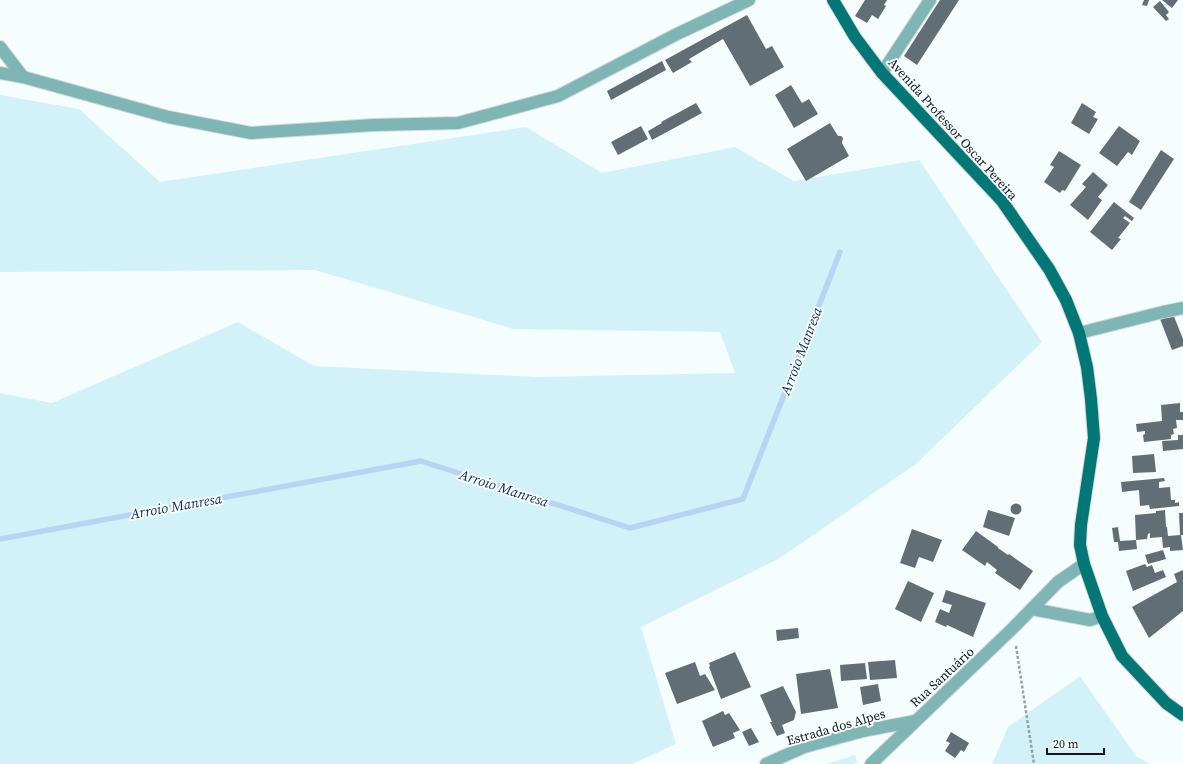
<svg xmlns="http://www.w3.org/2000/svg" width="1183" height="764" font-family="'Source Serif 4',serif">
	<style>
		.green { fill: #d3f1f9 }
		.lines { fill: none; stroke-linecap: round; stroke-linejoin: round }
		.stream { stroke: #b9d4f2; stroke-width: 5.5 }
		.building { fill: #626e75 }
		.minor-casing { stroke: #d2d9da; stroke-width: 14 }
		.major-casing { stroke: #d2d9da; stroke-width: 14 }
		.path { stroke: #9aa1a2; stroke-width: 2.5; stroke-dasharray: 3 2; stroke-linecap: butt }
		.minor { stroke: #7fb5b5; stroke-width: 12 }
		.major { stroke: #047676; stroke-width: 12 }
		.labels { text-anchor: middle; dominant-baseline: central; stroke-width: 4; stroke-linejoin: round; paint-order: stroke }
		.street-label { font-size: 13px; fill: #13191a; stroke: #f6fdfe }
		.water-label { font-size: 14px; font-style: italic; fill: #102d49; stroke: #f6fdfe }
	</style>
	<rect width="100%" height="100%" fill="#f6fdfe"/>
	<g class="green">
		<polygon points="0,95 79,109 160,182 526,127 602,173 735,147 794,181 919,160 1042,342 916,464 780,558 641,627 676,744 632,764 0,764 0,393 52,403 238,322 314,366 537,377 735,373 720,332 513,329 315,270 0,272"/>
		<polygon points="1080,676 1136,756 1150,764 992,764 1008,727"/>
		<polygon points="855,755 857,761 854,764 826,764"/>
	</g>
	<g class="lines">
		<polyline class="stream" points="0,539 421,461 630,528 743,499 840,252"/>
	</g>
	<g class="building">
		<polygon points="865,0 887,0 884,5 886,6 878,19 872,15 867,23 855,16"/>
		<polygon points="940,0 959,0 917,65 904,56"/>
		<polygon points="1144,0 1149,0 1147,6 1142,5"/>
		<polygon points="1162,0 1178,0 1172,8"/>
		<polygon points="1160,1 1169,12 1166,15 1169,19 1166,21 1153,7"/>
		<polygon points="747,15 766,49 772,46 784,67 750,86 723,39 689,59 692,62 673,73 665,60"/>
		<polygon points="662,61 666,70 611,100 607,91"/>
		<polygon points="791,85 802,103 809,99 818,114 794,128 775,95"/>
		<polygon points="696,103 702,113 652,140 648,131 662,123 661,122"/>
		<polygon points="1082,103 1096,112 1093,117 1098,119 1089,134 1071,123"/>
		<polygon points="830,123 838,136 841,136 843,138 842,143 849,156 806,181 787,149"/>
		<polygon points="641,126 648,139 618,155 611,142"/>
		<polygon points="1119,126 1140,141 1132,155 1128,152 1117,166 1099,153"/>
		<polygon points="1161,150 1174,159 1141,210 1129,202"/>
		<polygon points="1059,151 1081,165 1065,191 1062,190 1060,193 1044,182 1054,167 1050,165"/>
		<polygon points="1093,172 1108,185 1098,197 1102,200 1088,220 1070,205 1086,187 1082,184"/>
		<polygon points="1114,202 1134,218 1132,221 1125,216 1123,218 1130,223 1118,238 1121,239 1112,250 1090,232"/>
		<polygon points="1173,314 1183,339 1183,346 1172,350 1160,319"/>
		<polygon points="1180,403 1180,412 1183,412 1183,420 1176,420 1177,428 1173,429 1174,434 1171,435 1171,439 1144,442 1143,435 1145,434 1145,431 1137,432 1136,424 1162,421 1161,405"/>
		<polygon points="1178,435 1183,435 1183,449 1163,451 1162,441 1178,440"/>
		<polygon points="1154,454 1156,472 1133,473 1132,456"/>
		<polygon points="1164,478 1165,481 1159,482 1159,488 1170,487 1171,500 1175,500 1175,503 1179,502 1179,506 1150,509 1149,505 1140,506 1139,490 1122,492 1121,482"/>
		<circle cx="1016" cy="509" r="5.5"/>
		<polygon points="988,510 1015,518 1009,536 983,527"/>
		<polygon points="1165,510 1166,527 1167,527 1168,536 1180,535 1179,513 1183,513 1183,535 1181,535 1183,550 1170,551 1170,547 1163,548 1162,537 1150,538 1150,533 1148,534 1147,539 1136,540 1135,515 1156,513 1156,511"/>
		<polygon points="1118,527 1120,541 1136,540 1137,549 1119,551 1118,542 1114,542 1112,528"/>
		<polygon points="912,529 942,540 933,562 919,557 915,568 900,563"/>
		<polygon points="976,531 998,547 998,548 1008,555 1009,554 1033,571 1020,590 995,573 997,570 987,562 985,566 962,550"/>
		<polygon points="1163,550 1166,559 1148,564 1145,555"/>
		<polygon points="1145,564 1147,567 1152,565 1155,573 1163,570 1166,577 1133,591 1126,571"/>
		<polygon points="1183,570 1183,611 1149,638 1132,607 1177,582 1174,574"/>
		<polygon points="908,581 934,593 921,622 895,609"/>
		<polygon points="946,590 986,603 973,637 947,625 946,627 935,622 940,609 949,613 952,605 942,602"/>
		<polygon points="798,628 799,638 777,641 776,630"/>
		<polygon points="735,652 751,687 721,699 709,667 710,666 709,663"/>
		<polygon points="895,660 897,678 870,680 868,662"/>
		<polygon points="695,662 700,676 705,674 715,690 677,704 665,673"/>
		<polygon points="865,663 867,679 841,681 840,665"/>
		<polygon points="830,669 838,708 801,714 796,674"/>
		<polygon points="878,684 881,701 863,705 860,687"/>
		<polygon points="783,686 796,712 794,720 782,725 785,733 777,736 770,722 772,722 760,695"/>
		<polygon points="723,711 725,715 729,713 740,730 733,733 735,738 713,747 702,721"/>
		<polygon points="751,728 759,742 749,746 742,732"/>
		<polygon points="951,732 969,743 964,752 961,750 955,758 945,751 950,743 946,741"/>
	</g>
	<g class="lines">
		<defs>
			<g id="minor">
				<polyline points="0,47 23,77"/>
				<polyline points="0,73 23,77 168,117 251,133 374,125 458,123 558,96 677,34 749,0"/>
				<polyline points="882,73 930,0"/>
				<polyline points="1079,333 1163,312 1183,308"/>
				<polyline points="1032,609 1090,620 1102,616"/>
				<polyline points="766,764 804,747 863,731 915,721"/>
				<polyline points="871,764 1013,628 1058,582 1084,564"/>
			</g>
			<polyline id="major" points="833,0 855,37 882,73 1002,201 1049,269 1066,300 1079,333 1087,367 1091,399 1094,438 1081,525 1080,545 1084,564 1102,616 1122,656 1166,703 1183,715"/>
		</defs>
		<use href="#minor" class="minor-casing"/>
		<use href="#major" class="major-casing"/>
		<polyline class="path" points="1016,646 1034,764"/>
		<use href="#minor" class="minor"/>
		<use href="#major" class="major"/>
	</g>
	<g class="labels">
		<g class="street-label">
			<text transform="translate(953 129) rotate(48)">Avenida Professor Oscar Pereira</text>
			<text transform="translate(942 677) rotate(-43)">Rua Santuário</text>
			<text transform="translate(836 727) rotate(-16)">Estrada dos Alpes</text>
		</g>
		<g class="water-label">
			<text transform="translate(801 351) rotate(-69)">Arroio Manresa</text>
			<text transform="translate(504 488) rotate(18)">Arroio Manresa</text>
			<text transform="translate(176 506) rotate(-10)">Arroio Manresa</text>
		</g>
	</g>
	<path d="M1047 748v6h57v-6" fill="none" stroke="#13191a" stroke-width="2"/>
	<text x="1053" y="748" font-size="12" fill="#13191a" stroke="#f6fdfe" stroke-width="3" paint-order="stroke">20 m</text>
</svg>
